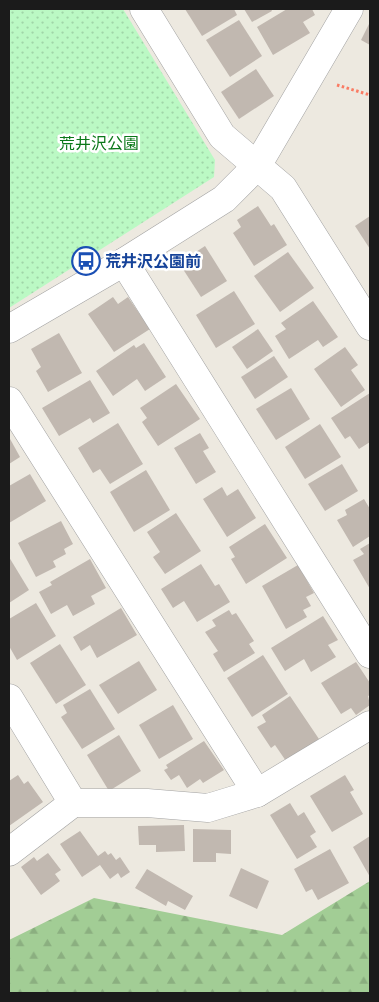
<svg xmlns="http://www.w3.org/2000/svg" width="379" height="1002" font-family="'Fira Sans','Noto Sans JP',sans-serif">
	<style>
		.forest { fill: url(#forest-firs) }
		.park { fill: url(#park-dots) }
		.building { fill: #c1b8b0 }
		.lines { fill: none; stroke-linecap: round; stroke-linejoin: round }
		.minor-casing { stroke: #a2a2a2; stroke-width: 29 }
		.path { stroke: #fa7c64; stroke-width: 3; stroke-dasharray: 2.5 2.5; stroke-linecap: butt }
		.minor { stroke: #fff; stroke-width: 28 }
		.labels { text-anchor: middle; dominant-baseline: central; stroke-width: 5; stroke-linejoin: round; paint-order: stroke }
		.park-label { font-size: 16px; fill: #0b7819; stroke: #fff }
		.transit-label { font-size: 16px; font-weight: bold; fill: #164399; stroke: #fff; text-anchor: start }
	</style>
	<defs>
		<pattern id="forest-firs" width="22" height="20" patternUnits="userSpaceOnUse" patternTransform="scale(1.25)"><rect width="22" height="20" fill="#a2cd95"/><path d="M5 1l3.5 6h-7zM16 11l3.5 6h-7z" fill="#8baf80"/></pattern>
		<pattern id="park-dots" width="8" height="8" patternUnits="userSpaceOnUse" patternTransform="scale(1.25)"><rect width="8" height="8" fill="#bbf9c4"/><path d="M2 2h.1M6 6h.1" fill="none" stroke="#a0d5a8" stroke-width="1.8" stroke-linecap="round"/></pattern>
	</defs>
	<rect width="100%" height="100%" fill="#ede9e0"/>
	<polygon class="forest" points="370,881 370,993 9,993 9,940 94,898 282,935"/>
	<polygon class="park" points="9,9 123,9 215,160 214,177 9,308"/>
	<g class="building">
		<polygon points="185,9 234,9 237,15 202,36"/>
		<polygon points="244,9 271,9 272,11 252,22"/>
		<polygon points="287,9 312,9 315,15 303,22 310,33 273,55 257,27"/>
		<polygon points="239,20 262,56 230,77 206,40"/>
		<polygon points="370,22 370,45 361,40"/>
		<polygon points="256,69 274,96 239,119 221,92"/>
		<polygon points="258,206 271,226 274,224 287,245 254,266 233,233 241,227 237,220"/>
		<polygon points="370,216 370,249 355,226"/>
		<polygon points="205,246 227,281 201,297 179,263"/>
		<polygon points="288,252 314,288 280,312 254,276"/>
		<polygon points="234,291 255,324 216,348 196,315"/>
		<polygon points="113,297 118,304 128,297 150,329 114,352 88,314"/>
		<polygon points="313,301 338,337 323,347 318,340 289,359 275,336 286,329 281,323"/>
		<polygon points="258,329 273,351 247,369 232,347"/>
		<polygon points="59,333 82,373 48,392 36,371 41,367 31,349"/>
		<polygon points="144,343 166,377 145,391 137,379 113,396 96,371 134,345 136,348"/>
		<polygon points="345,347 358,365 351,370 365,390 341,407 314,369"/>
		<polygon points="274,356 288,377 255,399 241,377"/>
		<polygon points="90,380 110,413 93,423 90,418 59,436 42,408"/>
		<polygon points="176,384 200,419 158,446 142,422 147,418 140,408"/>
		<polygon points="291,388 310,419 276,440 256,409"/>
		<polygon points="370,393 370,442 359,449 350,436 345,439 331,418"/>
		<polygon points="118,423 143,464 110,484 100,469 93,473 78,448"/>
		<polygon points="320,424 341,457 305,479 285,447"/>
		<polygon points="200,433 209,448 203,451 216,472 196,484 174,448"/>
		<polygon points="9,437 20,457 9,464"/>
		<polygon points="342,464 358,491 325,511 308,484"/>
		<polygon points="146,470 170,510 134,532 110,492"/>
		<polygon points="30,474 46,501 9,523 9,486"/>
		<polygon points="222,487 227,496 238,489 256,518 227,537 203,499"/>
		<polygon points="364,499 370,509 370,536 353,547 337,520 347,515 345,510"/>
		<polygon points="176,513 201,551 165,574 153,557 160,552 147,532"/>
		<polygon points="61,521 73,544 64,549 66,554 53,561 56,567 36,577 18,543"/>
		<polygon points="265,524 287,558 246,584 231,559 235,557 229,547"/>
		<polygon points="370,543 370,589 353,560 364,554 360,549"/>
		<polygon points="9,557 29,590 9,603"/>
		<polygon points="90,559 106,588 91,596 95,604 73,616 67,605 51,614 39,592 52,585 50,582"/>
		<polygon points="201,564 215,586 219,584 230,602 197,622 184,601 173,608 161,589"/>
		<polygon points="298,565 314,593 306,597 311,606 303,610 307,617 286,629 262,586"/>
		<polygon points="36,603 56,636 17,660 9,646 9,619"/>
		<polygon points="121,608 137,635 97,658 90,645 81,651 73,637"/>
		<polygon points="229,610 232,615 236,613 254,641 249,644 255,653 224,672 213,654 218,651 205,632 216,626 212,620"/>
		<polygon points="323,616 338,640 328,645 336,657 311,672 304,659 285,671 271,648"/>
		<polygon points="60,644 86,685 56,704 30,663"/>
		<polygon points="263,655 288,694 252,717 227,678"/>
		<polygon points="139,661 157,690 118,714 99,685"/>
		<polygon points="356,662 370,683 370,695 368,696 370,705 356,715 351,708 341,714 321,683"/>
		<polygon points="90,689 115,729 82,749 61,717 67,713 63,705"/>
		<polygon points="290,696 319,739 286,761 275,745 271,748 257,727 266,722 262,715"/>
		<polygon points="173,705 193,739 159,759 139,725"/>
		<polygon points="119,735 141,771 109,791 87,755"/>
		<polygon points="204,741 224,770 203,783 200,779 187,788 179,775 171,780 164,770 168,768 166,765"/>
		<polygon points="18,775 24,784 28,781 43,802 9,826 9,781"/>
		<polygon points="345,775 354,790 350,792 363,814 332,832 310,796"/>
		<polygon points="290,803 298,816 304,812 316,832 310,836 317,847 297,859 270,815"/>
		<polygon points="184,825 185,851 156,852 156,845 139,845 138,826"/>
		<polygon points="193,829 231,830 231,854 216,853 216,862 193,862"/>
		<polygon points="80,831 98,856 105,851 108,855 111,853 116,860 120,857 130,872 121,878 118,873 110,879 100,865 82,877 60,844"/>
		<polygon points="370,836 370,877 353,847"/>
		<polygon points="330,849 349,883 318,900 312,889 306,892 294,869"/>
		<polygon points="48,853 61,870 55,874 60,881 41,895 21,867 34,857 37,861"/>
		<polygon points="241,868 269,881 257,909 229,896"/>
		<polygon points="147,869 193,896 185,910 168,901 166,906 135,888"/>
	</g>
	<g class="lines">
		<defs>
			<g id="minor">
				<polyline points="144,9 222,136 283,188 370,326"/>
				<polyline points="124,262 370,654"/>
				<polyline points="9,329 124,262 224,199 257,166 349,9"/>
				<polyline points="9,401 257,793"/>
				<polyline points="9,698 73,803"/>
				<polyline points="9,852 73,803 147,803 208,808 257,793 370,725"/>
			</g>
		</defs>
		<use href="#minor" class="minor-casing"/>
		<polyline class="path" points="337,85 370,95"/>
		<use href="#minor" class="minor"/>
	</g>
	<defs>
		<symbol id="bus-ring" viewBox="-11 -11 22 22"><circle r="9.5" fill="#fff" stroke="#1a4fb4" stroke-width="1.5"/><path d="M-5-6H5V4H4V6H2V4H-2V6H-4V4H-5ZM-3.5-4V0h7V-4ZM-3.5 1.2v1.5H-2V1.2ZM2 1.2v1.5H3.5V1.2Z" fill="#1a4fb4"/></symbol>
	</defs>
	<g fill-rule="evenodd">
		<use href="#bus-ring" x="70" y="245" width="32" height="32"/>
	</g>
	<g class="labels">
		<g class="park-label">
			<text x="99" y="143">荒井沢公園</text>
		</g>
		<g class="transit-label">
			<text x="105" y="261">荒井沢公園前</text>
		</g>
	</g>
	<rect width="379" height="1002" fill="none" stroke="#1b1b1b" stroke-width="20"/>
</svg>
